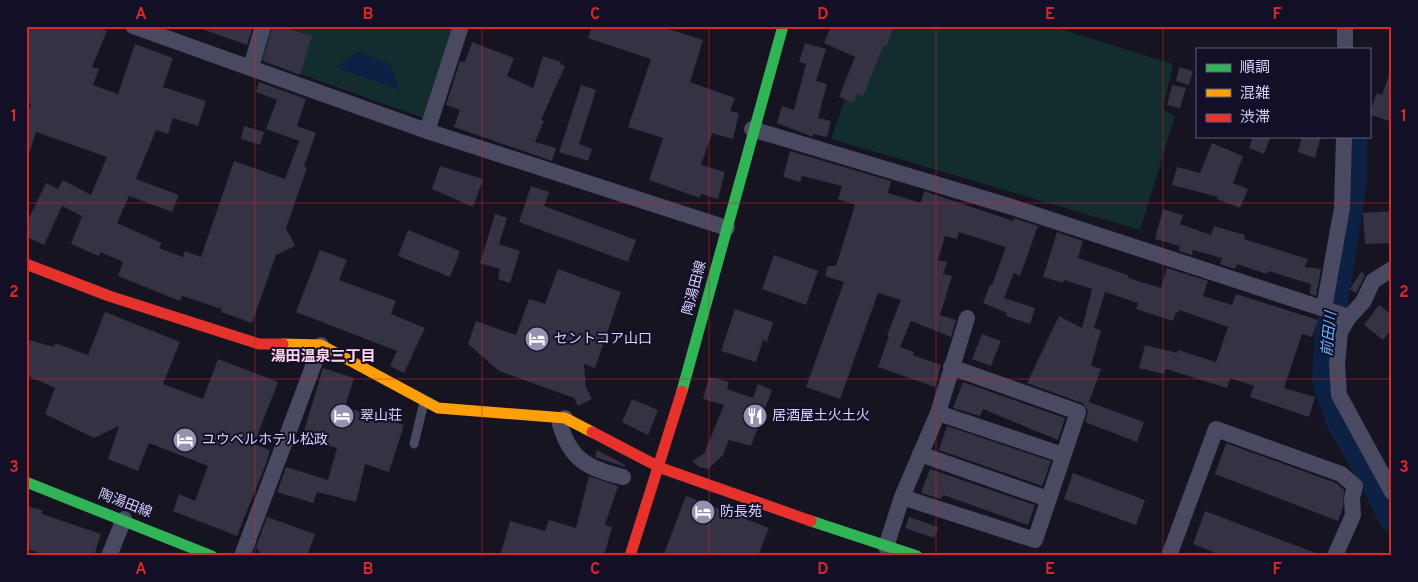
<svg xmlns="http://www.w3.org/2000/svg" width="1418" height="582" font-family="Overpass,'Noto Sans JP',sans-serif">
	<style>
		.green { fill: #132c2d }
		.water { fill: #0d2144 }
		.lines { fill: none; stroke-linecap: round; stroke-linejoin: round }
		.river { stroke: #0d2144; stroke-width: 28 }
		.building { fill: #343243 }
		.lane { stroke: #4a4962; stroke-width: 9 }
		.street { stroke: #4a4962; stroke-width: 16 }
		.fast { stroke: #30b455; stroke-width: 11 }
		.slow { stroke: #ff9f0a; stroke-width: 11 }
		.jam { stroke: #e5322d; stroke-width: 11 }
		.grid { fill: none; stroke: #d62828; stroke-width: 1; stroke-opacity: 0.55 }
		.labels { text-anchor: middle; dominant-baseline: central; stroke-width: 4; stroke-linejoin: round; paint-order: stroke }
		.street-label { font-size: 14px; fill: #d9d4ff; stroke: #130f26 }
		.poi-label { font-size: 14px; fill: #d9d4ff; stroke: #130f26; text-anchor: start }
		.water-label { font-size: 15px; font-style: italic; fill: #62b6ff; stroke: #130f26 }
		.neighbourhood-label { font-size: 15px; font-weight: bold; fill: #ffd6f0; stroke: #130f26 }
		.neatline { fill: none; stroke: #d62828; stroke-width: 2 }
		.grid-label { font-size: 16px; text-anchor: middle; font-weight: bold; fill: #d62828 }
	</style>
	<rect width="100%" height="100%" fill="#161421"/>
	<g class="green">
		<polygon points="267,26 457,26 426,119 258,59"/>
		<polygon points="870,26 1051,26 1173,64 1163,109 1175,116 1140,230 831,139"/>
	</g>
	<polygon class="water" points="358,52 389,63 400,90 336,67"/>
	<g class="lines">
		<polyline class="river" points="1353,136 1353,181 1329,334 1326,382 1340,421 1375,482 1392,518"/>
	</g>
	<g class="building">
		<polygon points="26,26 96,26 107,31 92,67 99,69 93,85 118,94 135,44 173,58 163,87 206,101 198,126 173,118 168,134 156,130 136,179 179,195 172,212 129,196 117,223 162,243 159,248 183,257 185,251 201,257 234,161 285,179 299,141 266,129 277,100 256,92 259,82 306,99 297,126 316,133 304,166 307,168 286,228 295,246 276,255 252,323 221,312 222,309 182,296 180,301 118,276 123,262 100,252 99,256 71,244 82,216 62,206 44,245 26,237 26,224 46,183 58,189 63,180 91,195 107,157 36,132 29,154 26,154 26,116 31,104 26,102"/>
		<polygon points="199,26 253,26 247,45 199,28"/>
		<polygon points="273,26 280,26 312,36 300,75 263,61"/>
		<polygon points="592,26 659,26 703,40 690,82 735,98 730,111 739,113 733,139 712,133 701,165 725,172 718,199 701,194 700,198 649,180 663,138 628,127 651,59 588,38"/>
		<polygon points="831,26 894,26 886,47 883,46 863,97 857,94 854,103 839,97 855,57 824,43"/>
		<polygon points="472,42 514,58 507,76 533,88 543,56 561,62 560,64 565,66 541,120 544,121 535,142 556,148 552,161 454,127 460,110 446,105 460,61 465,62"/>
		<polygon points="805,43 826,49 816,81 827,84 818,118 831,121 827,137 813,134 813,137 777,123 782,106 794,110 806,64 799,62"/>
		<polygon points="1179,67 1193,71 1189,85 1176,81"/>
		<polygon points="1390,73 1392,74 1392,122 1369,114 1377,93 1382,95"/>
		<polygon points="581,85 596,90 579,144 592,149 588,161 559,152"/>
		<polygon points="1172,85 1186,88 1180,108 1167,105"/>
		<polygon points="244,126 264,132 260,145 241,139"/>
		<polygon points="1253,136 1271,136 1264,154 1249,148"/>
		<polygon points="1302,136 1321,136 1315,158 1298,152"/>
		<polygon points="1212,143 1243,156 1233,183 1248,189 1240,208 1217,199 1218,197 1172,185 1177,167 1200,173"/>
		<polygon points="790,151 891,181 888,193 921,203 924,191 1013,221 1014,218 1038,226 1020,276 1014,273 1004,298 1035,308 1030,324 1006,316 1007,313 983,303 990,285 992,285 1006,247 959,232 957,239 945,236 938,260 947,262 943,274 952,276 940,315 956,320 951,337 911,321 900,347 914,352 913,355 941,365 935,387 878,367 889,336 887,335 901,300 878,293 840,399 806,387 844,282 825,276 828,266 836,266 855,205 838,199 842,186 802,176 800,182 783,177"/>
		<polygon points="440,166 483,179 473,207 432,189"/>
		<polygon points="531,186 549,192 544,206 636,240 628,262 519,222"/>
		<polygon points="1163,209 1183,215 1180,224 1211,235 1214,226 1245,235 1244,239 1308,259 1305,267 1321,269 1316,296 1310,294 1311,284 1268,271 1267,274 1237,264 1235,269 1220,264 1222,258 1193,250 1192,255 1179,251 1180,246 1155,239"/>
		<polygon points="1391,211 1392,243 1365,244 1363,213"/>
		<polygon points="495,214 507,218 499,244 520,251 510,283 498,279 500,269 480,263"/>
		<polygon points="408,230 460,251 450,277 398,256"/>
		<polygon points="1057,232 1083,241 1078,258 1128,275 1128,278 1161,288 1167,268 1208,281 1203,296 1232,305 1236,294 1318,320 1312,337 1302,334 1284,388 1315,397 1309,417 1250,397 1254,386 1230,378 1227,388 1166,369 1164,374 1139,368 1145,345 1177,353 1178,350 1216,362 1228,327 1179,310 1179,313 1176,312 1173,321 1136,309 1138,303 1105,292 1094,328 1101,330 1091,366 1101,369 1089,402 1144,422 1137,442 1085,422 1088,411 1082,403 1027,383 1059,316 1082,328 1092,289 1064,280 1063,283 1043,277"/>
		<polygon points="320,250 347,260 339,280 396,301 391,314 425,328 404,373 390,366 397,351 296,312"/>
		<polygon points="774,255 818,271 806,305 762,289"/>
		<polygon points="558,269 621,292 595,368 584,364 586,387 592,399 578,406 574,398 499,371 468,344 476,321 516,335 529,299 545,304"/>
		<polygon points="1361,272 1365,275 1356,293 1350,289"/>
		<polygon points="1379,305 1392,315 1392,328 1383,340 1364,325"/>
		<polygon points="735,309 773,322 767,342 763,340 756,362 721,351"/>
		<polygon points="105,312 180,342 163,384 203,399 218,359 278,382 254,444 270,450 267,461 237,536 173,511 179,494 195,501 208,466 149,443 138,471 108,459 119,426 94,438 45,414 55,388 26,375 26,349 29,340 54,347 55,343 88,355"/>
		<polygon points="982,334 1001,341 991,366 972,359"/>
		<polygon points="323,368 354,378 345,407 404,425 389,472 365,464 356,502 317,492 313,503 277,492 286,467 328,480 337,448 302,438"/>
		<polygon points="709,377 729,382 727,389 753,398 758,384 772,390 751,446 729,440 723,455 708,469 699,467 692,461 704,454 724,405 703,399"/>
		<polygon points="963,382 1065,418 1058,440 983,409 980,416 953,408"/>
		<polygon points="632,399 658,410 648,435 622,422"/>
		<polygon points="947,426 1051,461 1043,484 1042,486 939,450"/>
		<polygon points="1226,443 1336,483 1344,490 1343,508 1338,521 1215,474"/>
		<polygon points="597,450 625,465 625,467 595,457"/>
		<polygon points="930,469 1035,505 1028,525 943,495 941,499 921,493"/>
		<polygon points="1073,473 1145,500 1136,525 1064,499"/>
		<polygon points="589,476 618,486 605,525 612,527 604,556 500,556 510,521 545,531 549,520 576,528"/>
		<polygon points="686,496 769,528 758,556 663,556"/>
		<polygon points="26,506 42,510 42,514 101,534 94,556 40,556 40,553 26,549"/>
		<polygon points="1205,511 1321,555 1321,556 1223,556 1193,544"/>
		<polygon points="267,517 315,534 307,556 262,556 256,547"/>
		<polygon points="909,517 938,527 934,538 905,528"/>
	</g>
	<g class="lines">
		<polyline class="lane" points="414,444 424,402"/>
		<g class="street">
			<polyline points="133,26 427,131 727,228"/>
			<polyline points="1345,49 1345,26"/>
			<polyline points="251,67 263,26"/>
			<polyline points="752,129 1012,207 1349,317"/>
			<polyline points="427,131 461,26"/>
			<polyline points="1392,269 1373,281 1363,302 1349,317 1340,332 1337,364 1339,395 1392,492"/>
			<polyline points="1324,308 1342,208 1344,136"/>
			<polyline points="938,413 1063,455"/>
			<path d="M 565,418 L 560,424 C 570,460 589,469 623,477"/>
			<polyline points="920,454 1048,499"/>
			<polyline points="902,497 1035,540 1078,412 951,367"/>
			<polyline points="886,547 902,497 938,413 967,318"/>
			<polyline points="109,556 124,519"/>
			<polyline points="242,556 321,345"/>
			<polyline points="1169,556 1216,429 1341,474 1355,486 1352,498 1353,515 1335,556"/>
		</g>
		<g class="fast">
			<polyline points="682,391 783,26"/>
			<polyline points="26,482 212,556"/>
			<polyline points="811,521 917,556"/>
		</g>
		<polyline class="slow" points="283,344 321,345 438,408 565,418 592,432"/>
		<g class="jam">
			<polyline points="26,264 109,296 259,344 283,344"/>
			<polyline points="592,432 661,468 811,521"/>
			<polyline points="630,556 682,391"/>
		</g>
	</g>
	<path class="grid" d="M 255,26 L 255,556M 482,26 L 482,556M 709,26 L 709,556M 936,26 L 936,556M 1163,26 L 1163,556M 26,203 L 1392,203M 26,379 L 1392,379"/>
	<defs>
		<symbol id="hotel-disc" viewBox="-11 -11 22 22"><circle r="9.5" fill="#9591b1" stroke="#130f26"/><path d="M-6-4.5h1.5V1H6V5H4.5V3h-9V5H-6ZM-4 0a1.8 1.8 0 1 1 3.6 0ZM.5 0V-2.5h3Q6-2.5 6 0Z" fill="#fff"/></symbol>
		<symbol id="restaurant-disc" viewBox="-11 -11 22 22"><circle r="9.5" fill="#9591b1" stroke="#130f26"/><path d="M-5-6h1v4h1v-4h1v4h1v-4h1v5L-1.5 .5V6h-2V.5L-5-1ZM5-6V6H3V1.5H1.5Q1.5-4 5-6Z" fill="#fff"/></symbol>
	</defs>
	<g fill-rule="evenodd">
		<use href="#hotel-disc" x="523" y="325" width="28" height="28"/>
		<use href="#hotel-disc" x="328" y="402" width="28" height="28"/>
		<use href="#restaurant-disc" x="741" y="402" width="28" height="28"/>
		<use href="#hotel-disc" x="171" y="426" width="28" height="28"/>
		<use href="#hotel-disc" x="689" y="498" width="28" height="28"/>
	</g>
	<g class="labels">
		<g class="street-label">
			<text transform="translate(695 288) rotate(-75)">陶湯田線</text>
			<text transform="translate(125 504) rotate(21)">陶湯田線</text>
		</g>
		<g class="poi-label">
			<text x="554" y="339">セントコア山口</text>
			<text x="360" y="416">翠山荘</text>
			<text x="772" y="416">居酒屋土火土火</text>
			<text x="202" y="440">ユウベルホテル松政</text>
			<text x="720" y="512">防長苑</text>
		</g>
		<g class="water-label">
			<text transform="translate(1330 334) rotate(-84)">前田川</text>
		</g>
		<g class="neighbourhood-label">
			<text x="323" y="357">湯田温泉三丁目</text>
		</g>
	</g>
	<rect width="1418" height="582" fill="none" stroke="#130f26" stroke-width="55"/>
	<rect x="1196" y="48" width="175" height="90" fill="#130f26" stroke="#625e7d"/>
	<rect x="1206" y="64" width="25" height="8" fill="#30b455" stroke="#625e7d"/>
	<text x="1240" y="72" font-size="15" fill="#d9d4ff">順調</text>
	<rect x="1206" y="89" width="25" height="8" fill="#ff9f0a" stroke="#625e7d"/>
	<text x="1240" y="98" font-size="15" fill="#d9d4ff">混雑</text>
	<rect x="1206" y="114" width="25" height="8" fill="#e5322d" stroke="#625e7d"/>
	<text x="1240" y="122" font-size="15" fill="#d9d4ff">渋滞</text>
	<rect x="28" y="28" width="1362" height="526" class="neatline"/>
	<g class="grid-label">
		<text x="141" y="19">A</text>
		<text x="368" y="19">B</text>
		<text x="595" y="19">C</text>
		<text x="823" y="19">D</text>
		<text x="1050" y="19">E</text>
		<text x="1277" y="19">F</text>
		<text x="14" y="121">1</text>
		<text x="1404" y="121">1</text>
		<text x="14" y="297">2</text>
		<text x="1404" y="297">2</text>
		<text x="14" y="472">3</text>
		<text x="1404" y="472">3</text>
		<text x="141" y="574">A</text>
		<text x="368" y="574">B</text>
		<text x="595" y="574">C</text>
		<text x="823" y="574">D</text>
		<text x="1050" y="574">E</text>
		<text x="1277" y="574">F</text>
	</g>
</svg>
